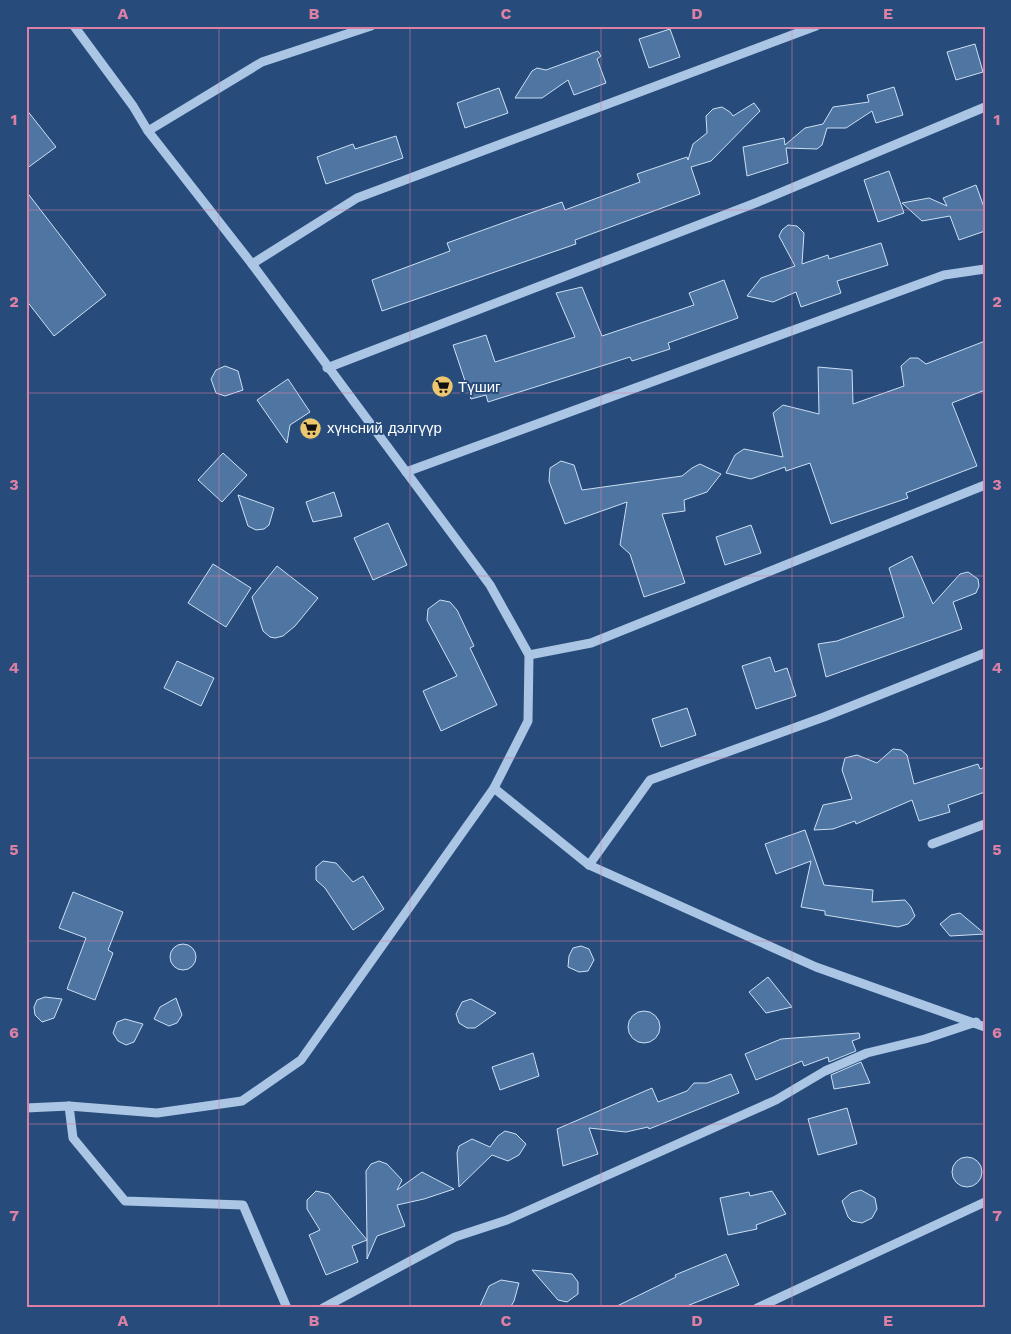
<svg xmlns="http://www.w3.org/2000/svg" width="1011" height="1334" font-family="'Work Sans',sans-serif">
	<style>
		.building { fill: #4f76a3; stroke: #cddff3 }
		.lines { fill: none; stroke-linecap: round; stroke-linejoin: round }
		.minor { stroke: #abc5e4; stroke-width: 9 }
		.grid { fill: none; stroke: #dd80a5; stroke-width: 1; stroke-opacity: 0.55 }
		.labels { text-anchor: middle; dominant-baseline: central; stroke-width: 4; stroke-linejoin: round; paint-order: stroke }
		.poi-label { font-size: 15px; fill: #fff; stroke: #274c7b; text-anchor: start }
		.neatline { fill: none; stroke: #dd80a5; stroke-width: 2 }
		.grid-label { font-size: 16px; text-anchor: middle; font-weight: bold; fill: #dd80a5 }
	</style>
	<rect width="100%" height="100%" fill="#274c7b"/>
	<g class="building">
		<polygon points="670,29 680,57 649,68 639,39"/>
		<polygon points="975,44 983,72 956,80 947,52"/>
		<polygon points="598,51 601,56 597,59 606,83 574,95 568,80 542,98 515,98 532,71 537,68 546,70"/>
		<polygon points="894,87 903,115 876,123 872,111 846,128 827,128 822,145 817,149 786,148 788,163 747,176 743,147 784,138 785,145 805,128 823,124 833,107 869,102 867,95"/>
		<polygon points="499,88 508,113 465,128 457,103"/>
		<polygon points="754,103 760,111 711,161 691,167 700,194 575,240 576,244 382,311 372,280 450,251 447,243 525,215 562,202 565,210 640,182 637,174 687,157 688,160 693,144 707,133 706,116 713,109 722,107 730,112 733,116"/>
		<polygon points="26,109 56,147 26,169"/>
		<polygon points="396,136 403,158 326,184 317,157 353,144 355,149"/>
		<polygon points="889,171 904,213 878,222 864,180"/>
		<polygon points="976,185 985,210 985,231 959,240 950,216 922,221 902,203 929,198 947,206 943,198"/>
		<polygon points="26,191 106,295 54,336 26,300"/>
		<polygon points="788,225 797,226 804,233 802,264 828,255 829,259 881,243 888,265 837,281 841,293 801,307 796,292 773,302 747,296 761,278 795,266 779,236 782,230"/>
		<polygon points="724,280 738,318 668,343 670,349 632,361 630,357 488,402 486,395 471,399 453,345 486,335 495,362 575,337 556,293 582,287 602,336 694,305 689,293"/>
		<polygon points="985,341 985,390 952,403 977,466 906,493 908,498 831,524 810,463 786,471 785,467 751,479 726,473 735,455 744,449 783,457 773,413 783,405 819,414 818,367 852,370 853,404 904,386 901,366 910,358 918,358 926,364"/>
		<polygon points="225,366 238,371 243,390 225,396 216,393 211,379 216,370"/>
		<polygon points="288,379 310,412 290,425 287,443 257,400"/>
		<polygon points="223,453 247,475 222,502 198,480"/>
		<polygon points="561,461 574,465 582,490 682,476 692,468 700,464 721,474 707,492 684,500 685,511 662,514 685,583 644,597 630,554 620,545 627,502 565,524 549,481 550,468"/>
		<polygon points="334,492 342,516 313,522 306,502"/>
		<polygon points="238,495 274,508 269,525 264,529 256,530 248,526"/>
		<polygon points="388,523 407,565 373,580 354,538"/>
		<polygon points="751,525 761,553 725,565 716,537"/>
		<polygon points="912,556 933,604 960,574 968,572 978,579 979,586 976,593 953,602 962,629 826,677 818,644 837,641 904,617 889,568"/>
		<polygon points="213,564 251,588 226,627 188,603"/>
		<polygon points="277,566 318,598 295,626 283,636 275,638 270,637 263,631 252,597"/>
		<polygon points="440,600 450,602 457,610 474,646 470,648 497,705 441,731 423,691 457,676 427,620 428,609"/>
		<polygon points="770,657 775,672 787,668 796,696 756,709 742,666"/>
		<polygon points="177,661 214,678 201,706 164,688"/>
		<polygon points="687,708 696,735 661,747 652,719"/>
		<polygon points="893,749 901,750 907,755 914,784 978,764 980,769 985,767 985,792 948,805 950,812 919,821 912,800 856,824 855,821 833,829 814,830 823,805 852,799 842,770 845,758 857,755 877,763"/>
		<polygon points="805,830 824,885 873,890 872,902 905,900 911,907 915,916 908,924 898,927 825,915 825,911 801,907 811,861 776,874 765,844"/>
		<polygon points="323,861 336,863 353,882 363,876 384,909 353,930 325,888 316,880 316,867"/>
		<polygon points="73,892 123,912 108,950 113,953 95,1000 67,989 86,938 59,928"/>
		<polygon points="960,913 985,934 950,936 940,924 951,915"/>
		<circle cx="183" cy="957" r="13"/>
		<polygon points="581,946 589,949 594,960 588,971 579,972 568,967 569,956 573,948"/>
		<polygon points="768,977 792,1007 766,1013 749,992"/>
		<polygon points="45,997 62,999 54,1018 42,1022 35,1015 34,1007 37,1000"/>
		<polygon points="176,998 182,1015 177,1023 169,1026 154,1019 160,1007"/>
		<polygon points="471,999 496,1013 475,1028 467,1028 459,1023 456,1014 462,1002"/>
		<circle cx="644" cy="1027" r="16"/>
		<polygon points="125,1019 143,1024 134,1042 126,1045 118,1041 113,1033 117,1022"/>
		<polygon points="859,1033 860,1038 852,1041 856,1051 829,1062 828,1057 804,1066 802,1061 756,1080 745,1054 781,1039"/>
		<polygon points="533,1053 539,1076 500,1090 492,1067"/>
		<polygon points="861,1062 870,1083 834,1089 831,1075"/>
		<polygon points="731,1074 739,1093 649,1129 648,1127 626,1132 589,1128 598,1154 563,1166 557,1129 652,1088 658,1102 687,1091 694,1083 707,1083"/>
		<polygon points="847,1108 857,1144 818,1155 808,1119"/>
		<polygon points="505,1131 516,1134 526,1144 519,1155 508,1161 492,1155 459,1187 457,1153 459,1146 472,1139 490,1147 498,1136"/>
		<circle cx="967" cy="1172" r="15"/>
		<polygon points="379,1161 387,1164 402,1180 397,1190 422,1172 454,1189 424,1199 397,1205 405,1226 377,1236 367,1259 367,1240 352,1246 358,1262 326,1275 309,1235 320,1230 307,1209 307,1200 316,1191 329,1194 367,1240 366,1171 371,1164"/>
		<polygon points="861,1190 875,1198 877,1209 872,1218 862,1223 852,1221 848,1217 842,1201 851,1193"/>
		<polygon points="772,1191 786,1214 756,1225 757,1229 728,1235 720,1198 749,1192 750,1196"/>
		<polygon points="726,1254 739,1285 682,1308 613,1308 676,1277 675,1275"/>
		<polygon points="532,1270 572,1274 578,1282 578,1294 567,1302 558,1300"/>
		<polygon points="501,1280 519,1283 514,1301 510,1308 479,1308 489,1286"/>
	</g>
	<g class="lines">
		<g class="minor">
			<polyline points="148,131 262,62 371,26"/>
			<polyline points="252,264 357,198 816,26"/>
			<polyline points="327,368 758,202 985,107"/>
			<polyline points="406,472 944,275 985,269"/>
			<polyline points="529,655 591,643 985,485"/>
			<polyline points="494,788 589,865 816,967 985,1027"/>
			<polyline points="932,844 985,824"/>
			<polyline points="589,865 650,780 824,717 985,653"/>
			<polyline points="69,1106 73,1138 125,1201 243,1205 287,1308"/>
			<polyline points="26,1108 69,1106 157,1113 242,1101 301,1060 494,788 528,721 529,655 490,585 252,264 148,131 133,106 74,26"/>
			<polyline points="323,1308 455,1237 507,1220 776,1100 825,1071 867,1053 925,1039 976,1022"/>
			<polyline points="757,1308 985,1202"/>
		</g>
	</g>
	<path class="grid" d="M 219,26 L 219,1308M 410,26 L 410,1308M 601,26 L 601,1308M 792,26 L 792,1308M 26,210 L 985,210M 26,393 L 985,393M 26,576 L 985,576M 26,758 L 985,758M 26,941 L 985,941M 26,1124 L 985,1124"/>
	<defs>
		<symbol id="supermarket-disc" viewBox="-11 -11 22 22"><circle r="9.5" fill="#ecc770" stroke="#274c7b"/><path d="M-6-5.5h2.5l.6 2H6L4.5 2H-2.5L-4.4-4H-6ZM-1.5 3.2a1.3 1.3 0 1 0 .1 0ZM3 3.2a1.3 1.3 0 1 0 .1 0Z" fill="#111"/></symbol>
	</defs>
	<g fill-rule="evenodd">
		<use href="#supermarket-disc" x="430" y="374" width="25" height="25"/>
		<use href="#supermarket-disc" x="298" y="416" width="25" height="25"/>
	</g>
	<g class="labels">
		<g class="poi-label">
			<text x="458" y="387">Түшиг</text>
			<text x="327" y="428">хүнсний дэлгүүр</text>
		</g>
	</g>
	<rect width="1011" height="1334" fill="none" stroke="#274c7b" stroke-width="55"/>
	<rect x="28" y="28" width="956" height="1278" class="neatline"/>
	<g class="grid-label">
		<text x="123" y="19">A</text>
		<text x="314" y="19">B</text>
		<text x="506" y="19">C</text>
		<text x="697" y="19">D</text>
		<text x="888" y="19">E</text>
		<text x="14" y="125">1</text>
		<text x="997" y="125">1</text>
		<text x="14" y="307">2</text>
		<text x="997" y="307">2</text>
		<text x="14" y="490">3</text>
		<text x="997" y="490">3</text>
		<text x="14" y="673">4</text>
		<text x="997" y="673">4</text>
		<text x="14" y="855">5</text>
		<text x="997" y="855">5</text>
		<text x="14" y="1038">6</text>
		<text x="997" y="1038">6</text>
		<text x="14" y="1221">7</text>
		<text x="997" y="1221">7</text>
		<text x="123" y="1326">A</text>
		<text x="314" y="1326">B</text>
		<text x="506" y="1326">C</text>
		<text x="697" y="1326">D</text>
		<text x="888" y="1326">E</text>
	</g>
</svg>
